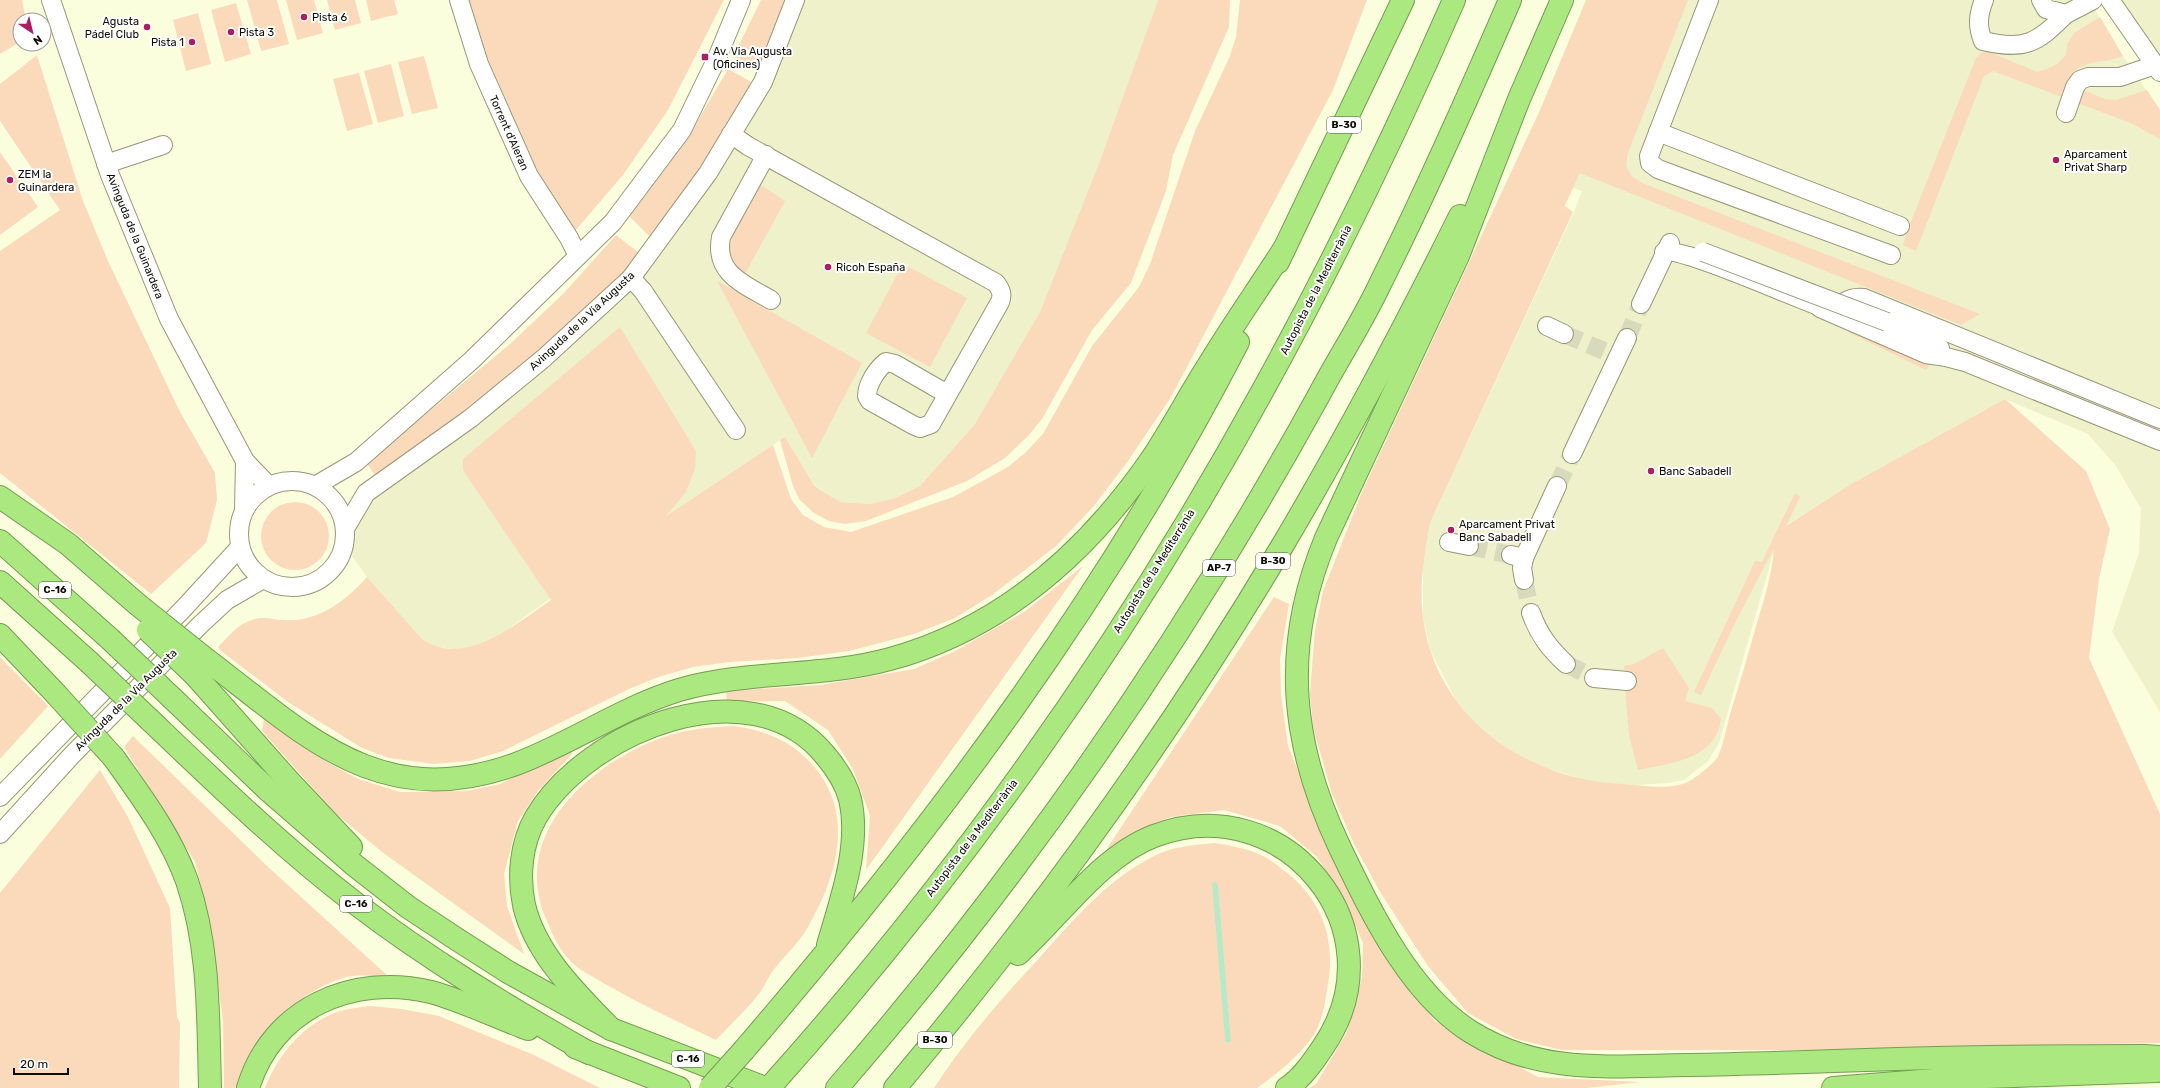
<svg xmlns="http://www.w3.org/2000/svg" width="2160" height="1088" font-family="Rubik,sans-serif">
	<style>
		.built { fill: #eef1c9 }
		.green { fill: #fadabb }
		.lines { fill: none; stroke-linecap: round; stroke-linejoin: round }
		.stream { stroke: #b5e9c8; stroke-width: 5.5 }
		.minor-tunnel { stroke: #d7dabb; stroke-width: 18; stroke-dasharray: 18 9; stroke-linecap: butt }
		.minor-casing { stroke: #969879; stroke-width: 20 }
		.highway-casing { stroke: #739c54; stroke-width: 24 }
		.minor { stroke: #fff; stroke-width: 18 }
		.highway { stroke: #abe980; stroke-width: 22 }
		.minor-bridge-casing { stroke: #969879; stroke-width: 20; stroke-linecap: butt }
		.highway-bridge-casing { stroke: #739c54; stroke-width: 24; stroke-linecap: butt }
		.minor-bridge { stroke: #fff; stroke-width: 18 }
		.highway-bridge { stroke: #abe980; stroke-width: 22 }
		.poi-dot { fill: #a91f62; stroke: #fff; stroke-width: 1.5 }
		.labels { text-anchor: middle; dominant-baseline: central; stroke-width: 4; stroke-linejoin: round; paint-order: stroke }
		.shield { fill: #fff; stroke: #55554f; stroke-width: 1 }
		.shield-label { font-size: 10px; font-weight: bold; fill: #0c0c03 }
		.poi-label { font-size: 11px; fill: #0c0c03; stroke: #fff; text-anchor: start }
		.street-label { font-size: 11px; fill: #0c0c03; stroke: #fff }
	</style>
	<rect width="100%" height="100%" fill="#fbfedc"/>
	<g class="built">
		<polygon points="795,0 1158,0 1098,166 1062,258 1040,312 1011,364 975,424 920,486 895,498 870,504 840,502 815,485 785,437 658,521 504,632 476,645 454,649 432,646 422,639 367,577 345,546 346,527 366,493 631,278 708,173"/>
		<polygon points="1669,0 2089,0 2123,56 2160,110 2160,712 2112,632 2139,553 2141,509 2116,466 2088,434 2005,399 1851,484 1785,526 1775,547 1719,743 1708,761 1684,780 1667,783 1636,785 1596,783 1540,766 1514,753 1475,724 1456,700 1431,652 1423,617 1423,554 1430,523 1574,212 1582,191 1573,188 1580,173"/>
		<polygon points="2110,0 2160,0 2160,73"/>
	</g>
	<g class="green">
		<polygon points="0,0 22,0 26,20 20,20 20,42 0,54"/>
		<polygon points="247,0 277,0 289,44 261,51"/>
		<polygon points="286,0 314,0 323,33 297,40"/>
		<polygon points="327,0 355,0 361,23 335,30"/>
		<polygon points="366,0 394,0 398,14 371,21"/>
		<polygon points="459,0 724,0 668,110 623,175 569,238 529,176"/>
		<polygon points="761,0 790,0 761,72 733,57"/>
		<polygon points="1158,0 1230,0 1229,27 1173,155 1166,191 1131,283 1092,330 1042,419 1029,435 1005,458 967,481 866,521 845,524 829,521 814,513 799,499 793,486 780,440 785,437 815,486 840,502 870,504 895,498 920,486 975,424 1040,312 1098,166"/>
		<path d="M 1240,0 L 1367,0 L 1333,90 L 1171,397 L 1128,461 L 1093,507 L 1056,546 L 992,595 L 955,618 L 914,634 L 849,651 L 798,658 L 730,662 L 693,667 L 658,677 L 629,689 L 503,751 L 470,761 L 434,764 L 389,758 L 362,748 L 288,702 L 221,651 L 218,647 C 227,638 237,625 249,621 C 264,615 270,620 285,620 C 319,622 345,601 367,577 L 422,639 C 464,669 517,623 551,600 L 463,470 L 463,459 L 620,327 L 696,451 L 695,469 L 686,492 L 666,516 L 773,445 L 791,499 L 803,515 L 824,527 L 851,532 L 953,497 L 1008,467 L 1026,452 L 1043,434 L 1092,346 L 1139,287 L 1150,264 L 1195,131 L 1230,56 L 1236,37 Z"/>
		<path d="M 1586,0 L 1688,0 L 1628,153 L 1626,166 L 1632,176 L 1642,183 L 1980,314 L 1961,325 L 1580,173 L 1561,214 L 1565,206 L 1573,212 L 1430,523 C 1424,554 1419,586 1423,617 C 1435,717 1526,779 1621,784 C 1643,785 1674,792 1693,779 C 1700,774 1712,765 1717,758 C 1723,748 1727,725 1730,714 C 1739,685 1748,656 1756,626 C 1764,600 1772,575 1774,548 L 1734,625 L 1701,695 L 1694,692 L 1755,561 L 1762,562 L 1795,493 L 1800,497 L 1786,526 L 1851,484 L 2005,399 L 2086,471 L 2110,529 L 2099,579 L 2089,658 L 2160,814 L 2160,1043 L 1805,1050 L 1562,1050 L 1516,1039 L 1468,1013 L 1428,966 L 1380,892 L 1354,844 L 1332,794 L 1313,727 L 1310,693 L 1315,630 L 1323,591 L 1362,492 L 1540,110 Z"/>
		<polygon points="236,3 251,54 225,62 211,10"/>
		<polygon points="198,13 211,64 186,71 173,20"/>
		<path d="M 2100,17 L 2123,56 C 2097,66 2082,56 2066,83 L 2105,99 L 2116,100 L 2147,90 L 2160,110 L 2160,139 L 2133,124 L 1993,71 L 1984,76 L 1916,251 L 1903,245 L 1908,229 L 1976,58 L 1981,53 L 1987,51 L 2037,72 L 2049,68 L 2057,64 L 2066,55 L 2067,45 L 2074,33 Z"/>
		<polygon points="37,55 83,201 108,261 179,410 215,473 217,500 206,543 151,594 0,473 0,251 60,210 0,121 0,84"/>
		<polygon points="424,56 438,108 412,114 398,62"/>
		<polygon points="391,64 404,116 378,123 364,71"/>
		<polygon points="728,69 755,84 726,130 651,238 629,216 694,127"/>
		<polygon points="359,73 373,124 347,131 333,79"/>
		<polygon points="0,152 38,207 0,235"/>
		<path d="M 761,185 L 785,201 L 745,274 C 708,257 748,209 761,185 Z"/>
		<polygon points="616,235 639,253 608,290 488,395 375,476 367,463 510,344 564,293"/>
		<polygon points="903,264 967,298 930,367 866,333"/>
		<polygon points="717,281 862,363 812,458"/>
		<polygon points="1851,326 1929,360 1930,365 1926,370 1848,332"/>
		<circle cx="295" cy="536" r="34"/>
		<polygon points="1083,566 866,870 870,816 853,769 828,730 785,701 727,702 726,691 820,685 914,669 955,651 1024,612"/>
		<polygon points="1274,597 1289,604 1280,659 1281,694 1288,746 1332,853 1373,938 1401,977 1435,1021 1538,1077 1641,1082 1587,1088 1309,1088 1316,1084 1347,1032 1362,977 1363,943 1342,896 1317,857 1280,826 1224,810 1171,817 1133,832 1106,850"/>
		<path d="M 1663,648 L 1689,688 L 1685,701 L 1712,708 L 1721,719 C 1716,760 1670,763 1638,770 L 1629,735 L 1625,688 L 1627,681 L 1624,666 L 1634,664 Z"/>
		<polygon points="0,657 48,706 0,759"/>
		<polygon points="264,719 327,762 358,779 400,792 467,791 500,784 569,749 572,754 538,791 518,821 504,874 507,906 524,954 382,852 334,812 262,731"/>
		<path d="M 734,726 C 769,731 797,743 819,773 C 854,821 835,880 808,927 C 799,943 783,957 772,972 C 767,979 764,988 758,995 C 745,1011 730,1025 716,1040 C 678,1022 642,1005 605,984 C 592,976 576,969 566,956 C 556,945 552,932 546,919 C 511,837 583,770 653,741 C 678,730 707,727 734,726 Z"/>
		<path d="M 133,736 L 266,865 L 389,977 C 373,976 358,974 343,978 C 317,985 279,1013 263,1034 C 253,1048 246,1072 239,1088 L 224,1088 L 223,1021 L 210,922 L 195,862 L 124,747 Z"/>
		<polygon points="100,770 128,817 170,908 177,1017 180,1023 179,1088 0,1088 0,893"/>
		<path d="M 1215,843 C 1233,846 1249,849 1265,857 C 1271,860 1277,865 1282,869 C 1323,899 1337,941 1327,990 C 1325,1005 1321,1024 1313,1036 C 1298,1057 1278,1073 1257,1088 L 934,1088 C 965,1040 1002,998 1041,956 C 1075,918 1109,878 1156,855 C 1175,846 1195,845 1215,843 Z"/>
		<path d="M 371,1006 L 402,1009 L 439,1016 L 534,1055 L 600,1088 L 265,1088 C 278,1054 307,1019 344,1010 C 352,1008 362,1007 371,1006 Z"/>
	</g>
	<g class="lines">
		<polyline class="stream" points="1215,885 1228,1040"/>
		<g class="minor-tunnel">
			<polyline points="1564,334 1604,351"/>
			<polyline points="1627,338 1641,304"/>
			<polyline points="1557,486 1572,454"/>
			<polyline points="1469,546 1511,555"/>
			<polyline points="1524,580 1531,613"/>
			<polyline points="1566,664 1594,678"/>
		</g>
		<defs>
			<g id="minor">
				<polyline points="51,0 110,175 169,319 245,461 268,485"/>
				<polyline points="459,0 479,64 529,176 569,238 578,256"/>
				<polyline points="1709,0 1649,156 1650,163 1658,169 1891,255"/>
				<path d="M 1984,0 C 1978,15 1977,26 1983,41 C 2025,51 2037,43 2066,14"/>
				<polyline points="2041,0 2046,9 2066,14 2093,0"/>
				<polyline points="2110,0 2160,72"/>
				<polyline points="2066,113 2075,87 2080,80 2088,77 2120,77 2155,65"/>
				<polyline points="1658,132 1900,226"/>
				<path d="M 731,134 L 748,146 L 996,283 C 1001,290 1003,294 1000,302 L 931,424 L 920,428 L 913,425 L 870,401 L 867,396 C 867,384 877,369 886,362 L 895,364 L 947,394"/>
				<path d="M 766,155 L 721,237 C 714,274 744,284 771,300"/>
				<polyline points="106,164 163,145"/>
				<path d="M 1664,252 C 1684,247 1798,300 1827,309 C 1843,306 1846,296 1864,298 L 2160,419"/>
				<polyline points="631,278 643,291 736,430"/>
				<polyline points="1641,304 1670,243"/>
				<polyline points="1820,308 1926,354 1946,357 1965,362 2160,441"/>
				<path d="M 1887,322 C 1906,329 1922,340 1940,348"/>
				<polyline points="1547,326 1564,334"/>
				<polyline points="1572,454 1627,338"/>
				<circle cx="292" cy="534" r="53"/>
				<polyline points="315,486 356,462 472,360 613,222 682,130 717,58 741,0"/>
				<polyline points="244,510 245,461"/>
				<polyline points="346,527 366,493 471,418 544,358 631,278 708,173 763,82 795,0"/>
				<polyline points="1449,542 1469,546"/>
				<polyline points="1511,555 1524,558 1557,486"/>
				<polyline points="1524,580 1522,568 1524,558"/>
				<path d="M 1531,613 C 1539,635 1549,648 1566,664"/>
				<polyline points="1594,678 1627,681"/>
				<polyline points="0,797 184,608 240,547"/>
				<polyline points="0,834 72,755 200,625 227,600 263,579"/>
			</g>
			<g id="highway">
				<path d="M 1562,0 L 1519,99 L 1458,256 L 1326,538 C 1281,647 1290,743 1340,848 C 1371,912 1409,993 1471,1032 C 1540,1075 1610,1066 1687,1065 C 1747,1064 1807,1062 1866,1060 C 1959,1057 2052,1056 2144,1056 L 2160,1057"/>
				<polyline points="1278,262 1403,0"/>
				<polyline points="0,497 68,544 137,604"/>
				<polyline points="0,541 110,639"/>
				<polyline points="0,582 89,662"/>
				<polyline points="0,635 55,693"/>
				<path d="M 207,660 C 307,736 380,813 516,764 C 572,743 621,708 679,690 C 747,670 821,678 890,659 C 1003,628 1087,553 1153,457 C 1172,428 1189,396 1208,366 C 1232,326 1259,288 1284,249"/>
				<polyline points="195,675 287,779 351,847"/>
				<polyline points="172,698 269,791 353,864 408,907 458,940 508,972 611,1029 765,1088"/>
				<path d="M 150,720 C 216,783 282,847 355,903 C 428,959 508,1007 589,1053"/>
				<path d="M 114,758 C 141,796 171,836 187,881 C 210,948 208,1018 210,1088"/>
				<path d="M 1018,954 C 1059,917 1101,856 1154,836 C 1284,786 1403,930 1323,1047 C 1313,1062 1302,1078 1287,1088"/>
				<path d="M 611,1029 C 578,995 535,954 524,905 C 518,876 521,843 536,817 C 587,731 750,664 825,755 C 836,768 846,783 850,799 C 861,846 841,900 828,945"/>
				<polyline points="575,1047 679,1088"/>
				<path d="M 744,1050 C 932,831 1106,599 1238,342"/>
				<path d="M 248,1088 C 272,1008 353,973 431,992 C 461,1000 498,1018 528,1029"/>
				<path d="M 769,1088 C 959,876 1126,640 1263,390 C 1333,263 1396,133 1454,0"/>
				<path d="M 837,1088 C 1022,875 1183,642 1319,395 C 1339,357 1363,321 1381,282 C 1427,190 1469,95 1510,0"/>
				<path d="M 895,1088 C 1037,918 1168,738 1281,548 C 1345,440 1404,329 1460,216"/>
				<polyline points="1833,1088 1959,1078 2157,1071"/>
			</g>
		</defs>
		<use href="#minor" class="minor-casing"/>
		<use href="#highway" class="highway-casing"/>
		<use href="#minor" class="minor"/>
		<use href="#highway" class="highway"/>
		<defs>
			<polyline id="minor-bridge" points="1703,252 1887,322"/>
			<g id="highway-bridge">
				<polyline points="137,604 207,660"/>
				<polyline points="148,630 195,675"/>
				<polyline points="110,639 172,698"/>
				<polyline points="89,662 150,720"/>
				<polyline points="55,693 114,758"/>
				<polyline points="710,1088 744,1050"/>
			</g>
		</defs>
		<use href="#minor-bridge" class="minor-bridge-casing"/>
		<use href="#highway-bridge" class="highway-bridge-casing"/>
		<use href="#minor-bridge" class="minor-bridge"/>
		<use href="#highway-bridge" class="highway-bridge"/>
	</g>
	<g class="poi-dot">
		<circle cx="304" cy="17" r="4"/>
		<circle cx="147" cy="27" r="4"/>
		<circle cx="231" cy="32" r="4"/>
		<circle cx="192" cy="42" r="4"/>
		<rect x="701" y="53" width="8" height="8" rx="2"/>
		<circle cx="2056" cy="160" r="4"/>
		<circle cx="10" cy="180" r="4"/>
		<circle cx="828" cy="267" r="4"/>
		<circle cx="1651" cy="471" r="4"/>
		<circle cx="1451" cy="530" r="4"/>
	</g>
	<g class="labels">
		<g class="shield">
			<rect x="1327" y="117" width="34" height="16" rx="3"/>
			<rect x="1256" y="553" width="34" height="16" rx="3"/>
			<rect x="1203" y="560" width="32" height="16" rx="3"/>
			<rect x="39" y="582" width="32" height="16" rx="3"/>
			<rect x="340" y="896" width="32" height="16" rx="3"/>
			<rect x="918" y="1032" width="34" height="16" rx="3"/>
			<rect x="672" y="1051" width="32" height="16" rx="3"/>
		</g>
		<g class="shield-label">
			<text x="1344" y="125">B-30</text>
			<text x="1273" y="561">B-30</text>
			<text x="1219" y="568">AP-7</text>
			<text x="55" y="590">C-16</text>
			<text x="356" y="904">C-16</text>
			<text x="935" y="1040">B-30</text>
			<text x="688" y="1059">C-16</text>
		</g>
		<g class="poi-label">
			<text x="312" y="17">Pista 6</text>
			<text x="139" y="21" text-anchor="end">Agusta<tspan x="139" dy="13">Pádel Club</tspan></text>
			<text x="239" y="32">Pista 3</text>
			<text x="184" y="42" text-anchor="end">Pista 1</text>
			<text x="713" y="51">Av. Via Augusta<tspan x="713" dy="13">(Oficines)</tspan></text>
			<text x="2064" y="154">Aparcament<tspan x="2064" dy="13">Privat Sharp</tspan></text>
			<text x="18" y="174">ZEM la<tspan x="18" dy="13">Guinardera</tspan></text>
			<text x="836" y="267">Ricoh España</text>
			<text x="1659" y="471">Banc Sabadell</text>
			<text x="1459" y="524">Aparcament Privat<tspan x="1459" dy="13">Banc Sabadell</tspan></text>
		</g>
		<g class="street-label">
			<text transform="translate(509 133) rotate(66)">Torrent d'Aleran</text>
			<text transform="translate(135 236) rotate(68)">Avinguda de la Guinardera</text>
			<text transform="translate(1316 290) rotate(-63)">Autopista de la Mediterrània</text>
			<text transform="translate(582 321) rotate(-43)">Avinguda de la Via Augusta</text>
			<text transform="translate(1154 571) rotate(-58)">Autopista de la Mediterrània</text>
			<text transform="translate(126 700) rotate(-45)">Avinguda de la Via Augusta</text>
			<text transform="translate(972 838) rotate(-53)">Autopista de la Mediterrània</text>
		</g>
	</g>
	<g transform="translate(32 32) rotate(145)"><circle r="19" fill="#ffffff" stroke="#9e9e9a"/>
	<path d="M0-3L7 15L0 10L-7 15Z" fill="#a91f62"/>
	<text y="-6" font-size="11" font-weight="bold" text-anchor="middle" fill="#0c0c03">N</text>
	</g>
	<path d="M14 1068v6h54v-6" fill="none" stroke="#0c0c03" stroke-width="2"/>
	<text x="20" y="1068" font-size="12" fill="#0c0c03" stroke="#ffffff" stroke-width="3" paint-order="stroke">20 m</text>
</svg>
